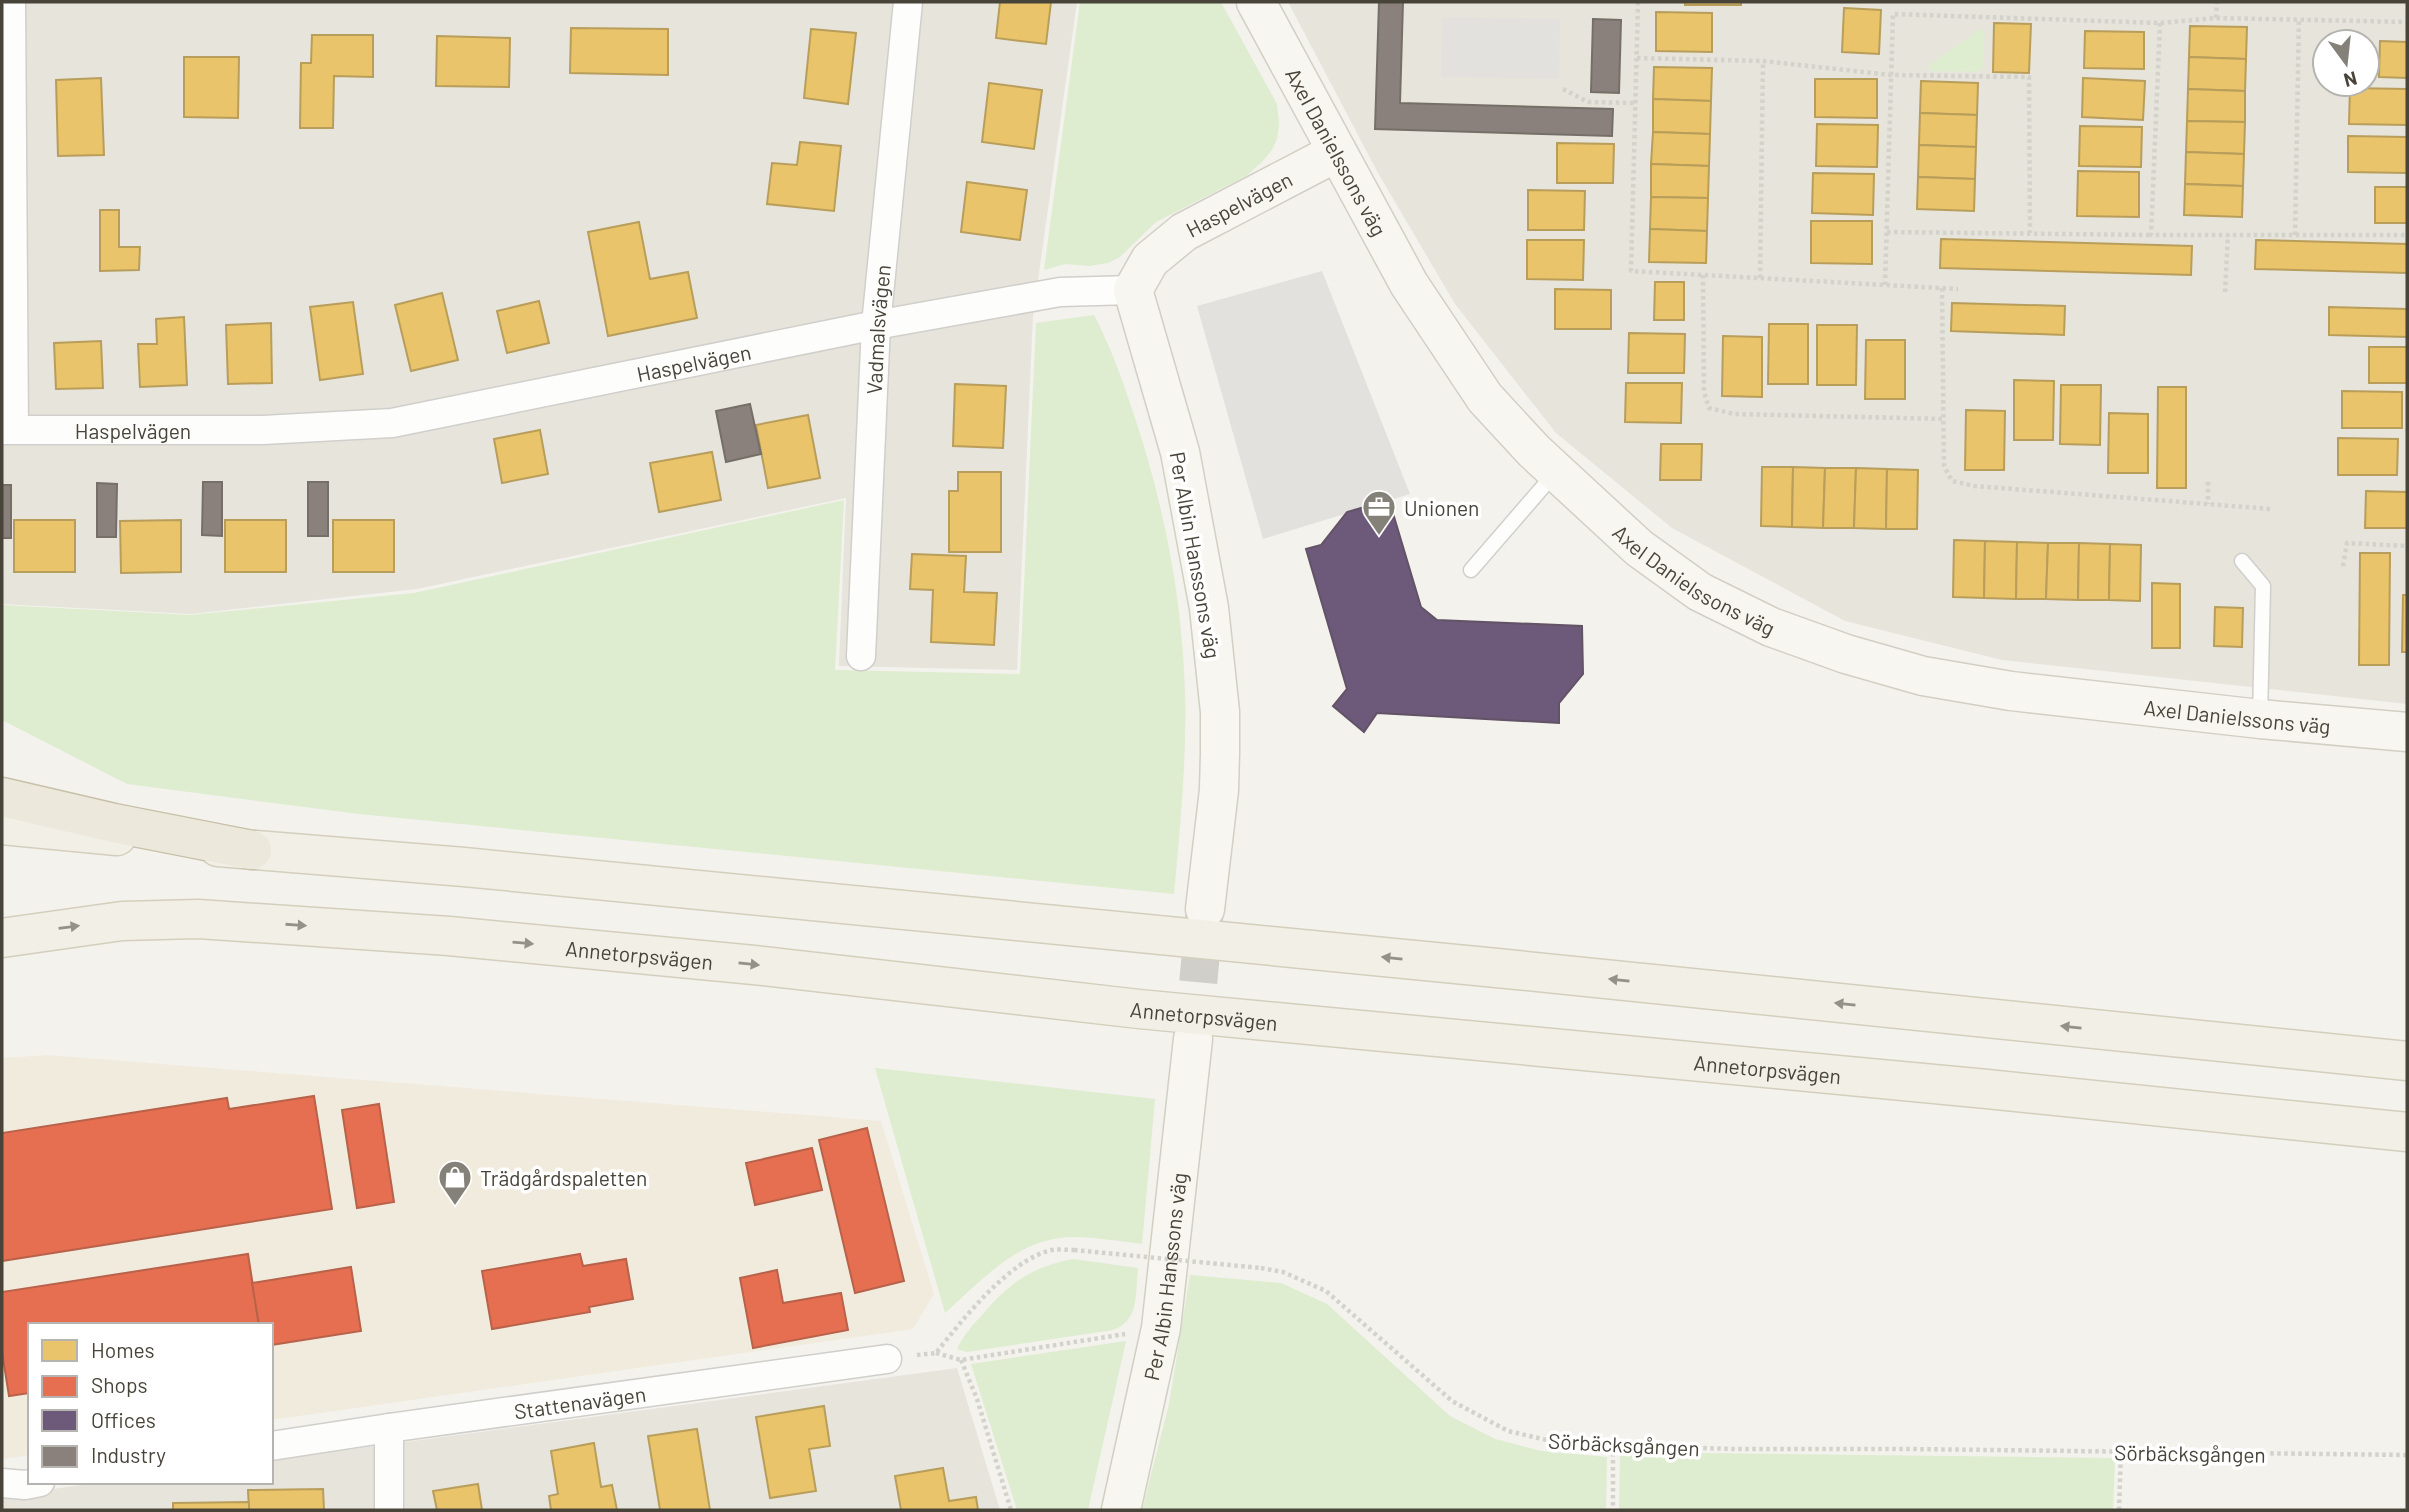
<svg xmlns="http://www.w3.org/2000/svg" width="2409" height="1512" font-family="Barlow,sans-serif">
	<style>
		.residential { fill: #e6e4db; fill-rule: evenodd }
		.commercial { fill: #f1ebde }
		.green { fill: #deeccf }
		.parking { fill: #e2e1dd }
		.homes { fill: #e9c46a; stroke: #b99e5b; stroke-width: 2 }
		.shops { fill: #e76f51; stroke: #b8624a; stroke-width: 2 }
		.offices { fill: #6d597a; stroke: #625366; stroke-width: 2 }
		.industry { fill: #8a817c; stroke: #766f68; stroke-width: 2 }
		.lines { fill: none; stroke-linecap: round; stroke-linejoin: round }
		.secondary-tunnel { stroke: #d1cfc9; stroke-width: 38; stroke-dasharray: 38 19; stroke-linecap: butt }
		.lane-casing { stroke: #d1cfcb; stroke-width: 17 }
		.street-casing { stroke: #d1cfcb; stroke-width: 31 }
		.secondary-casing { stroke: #d2cfc4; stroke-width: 41 }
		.primary-casing { stroke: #d4cfbc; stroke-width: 41 }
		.highway-casing { stroke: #c9c0aa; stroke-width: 41 }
		.path { stroke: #d3d2cb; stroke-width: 4.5; stroke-dasharray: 3.5 3.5; stroke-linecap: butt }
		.lane { stroke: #fdfdfc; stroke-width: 14 }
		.street { stroke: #fdfdfc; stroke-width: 28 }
		.secondary { stroke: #f7f6f0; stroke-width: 38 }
		.primary { stroke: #f1efe6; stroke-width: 38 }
		.highway { stroke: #ece8db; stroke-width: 38 }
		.path-bridge { stroke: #d3d2cb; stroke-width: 4.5; stroke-dasharray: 3.5 3.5; stroke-linecap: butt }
		.oneway { fill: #959187 }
		.labels { text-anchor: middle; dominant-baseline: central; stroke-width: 7; stroke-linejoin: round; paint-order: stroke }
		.street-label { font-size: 21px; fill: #494439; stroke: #fff }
		.poi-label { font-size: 21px; fill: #494439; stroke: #fff; text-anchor: start }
	</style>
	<rect width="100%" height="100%" fill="#f3f2ed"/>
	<g class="residential">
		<polygon points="2,2 1077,2 1033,316 1017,670 839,666 846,498 417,589 191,614 2,604"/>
		<path d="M 1288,2 L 2407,2 L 2407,704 L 2002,660 L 1845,621 L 1672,528 L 1556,433 L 1455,304 L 1378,173 ZM 2325,42 L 2367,42 L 2367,84 L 2325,84 Z"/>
		<polygon points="957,1368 1000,1510 2,1510 2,1496 104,1482 271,1482 271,1460"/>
	</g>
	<polygon class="commercial" points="48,1055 881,1121 934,1294 913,1329 271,1420 271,1325 30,1325 30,1455 2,1459 2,1058"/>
	<g class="green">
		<polygon points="1080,2 1221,2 1277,104 1279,124 1277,139 1272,150 1262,162 1246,176 1156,222 1120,257 1108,263 1089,266 1065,264 1044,270"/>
		<polygon points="1980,29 1985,32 1983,67 1978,72 1929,71 1929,65"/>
		<path d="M 1094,315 C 1110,346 1121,376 1132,409 C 1163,500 1182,595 1185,691 C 1187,759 1180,827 1174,894 L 359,814 L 127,784 L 2,720 L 2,605 L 190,615 L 414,593 L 844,500 L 835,670 L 1020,674 L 1036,323 Z"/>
		<path d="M 875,1068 L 1155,1099 L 1142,1244 C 1119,1241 1095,1237 1072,1237 C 1018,1238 982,1280 945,1313 Z"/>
		<path d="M 1073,1259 L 1138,1268 C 1135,1294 1140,1320 1113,1330 L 967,1352 L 957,1349 C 963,1335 973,1325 983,1314 C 1010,1282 1032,1267 1073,1259 Z"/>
		<polygon points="1190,1275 1281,1283 1327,1304 1450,1416 1495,1439 1541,1451 1607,1457 1606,1510 1142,1510 1169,1404"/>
		<polygon points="1126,1341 1088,1510 1017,1510 971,1364"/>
		<polygon points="1620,1452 2115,1458 2113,1510 1619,1510"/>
	</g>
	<g class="parking">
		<polygon points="1442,17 1560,19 1559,79 1441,77"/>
		<polygon points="1322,271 1410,494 1263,539 1197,306"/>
	</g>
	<g class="homes">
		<polygon points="1000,2 1051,2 1046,44 996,38"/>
		<rect x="1685" y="2" width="56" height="3"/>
		<polygon points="1844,8 1881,10 1879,54 1842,52"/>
		<polygon points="1656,12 1712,13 1712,52 1656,51"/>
		<polygon points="1994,23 2031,24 2029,73 1993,72"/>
		<polygon points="2190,26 2247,27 2246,59 2189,57"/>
		<polygon points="571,28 668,29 668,75 570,73"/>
		<polygon points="811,29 856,33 848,104 804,98"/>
		<polygon points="2085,31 2144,32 2144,69 2084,68"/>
		<polygon points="312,35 373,35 373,77 334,76 333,128 300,128 301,63 311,63"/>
		<polygon points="437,36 510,38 509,87 436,86"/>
		<polygon points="2380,41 2407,42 2407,78 2379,77"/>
		<polygon points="184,57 239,57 238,118 184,117"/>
		<polygon points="2189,57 2246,59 2245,91 2188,89"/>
		<polygon points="1654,67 1712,68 1711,101 1653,99"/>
		<polygon points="101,78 104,155 58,156 56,80"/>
		<polygon points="2083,78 2145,81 2143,120 2082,117"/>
		<polygon points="1815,79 1877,79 1877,118 1815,117"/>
		<polygon points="1921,81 1978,83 1977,115 1920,113"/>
		<polygon points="989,83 1042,90 1034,149 982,142"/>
		<polygon points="2350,88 2407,89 2407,125 2349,124"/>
		<polygon points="2188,89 2245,91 2245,122 2187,121"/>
		<polygon points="1653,99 1711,101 1710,134 1653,132"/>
		<polygon points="1920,113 1977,115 1976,147 1919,145"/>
		<polygon points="2187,121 2245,122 2244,154 2186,152"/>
		<polygon points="1817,124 1878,125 1877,167 1816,166"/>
		<polygon points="2080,126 2142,127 2141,167 2079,166"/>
		<polygon points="1653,132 1710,134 1709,166 1651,164"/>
		<polygon points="2348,136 2407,137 2407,173 2348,172"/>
		<polygon points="800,142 841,146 834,211 767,204 772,163 797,165"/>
		<polygon points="1557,143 1614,144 1613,183 1557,183"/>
		<polygon points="1919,145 1976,147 1975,179 1918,177"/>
		<polygon points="2186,152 2244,154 2243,186 2185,184"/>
		<polygon points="1651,164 1709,166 1708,198 1651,197"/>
		<polygon points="2078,171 2139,172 2139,217 2077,216"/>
		<polygon points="1813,173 1874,174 1873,215 1812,213"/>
		<polygon points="1918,177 1975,179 1974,211 1917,209"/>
		<polygon points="967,182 1027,190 1020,240 961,232"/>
		<polygon points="2185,184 2243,186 2242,217 2184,215"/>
		<rect x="2375" y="187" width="32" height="36"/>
		<polygon points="1528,190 1585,191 1584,230 1528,230"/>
		<polygon points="1651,197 1708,198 1707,231 1650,229"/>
		<polygon points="100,210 119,210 119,247 140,247 139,270 100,271"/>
		<polygon points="1811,221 1872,221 1872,264 1811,263"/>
		<polygon points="639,222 650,279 688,272 697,318 608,336 588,232"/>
		<polygon points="1650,229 1707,231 1706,263 1649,262"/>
		<polygon points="1941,239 2192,246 2191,275 1940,268"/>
		<polygon points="1527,240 1584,240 1583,280 1527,279"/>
		<polygon points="2256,240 2407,244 2407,273 2255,269"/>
		<polygon points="1655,282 1684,282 1684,320 1654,320"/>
		<polygon points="1555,289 1611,290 1611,329 1555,329"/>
		<polygon points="442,293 458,360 411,371 395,305"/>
		<polygon points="539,301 549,343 507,353 497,311"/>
		<polygon points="353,302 363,374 320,380 310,307"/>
		<polygon points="1952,303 2065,306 2064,335 1951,331"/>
		<polygon points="2329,307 2407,309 2407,337 2329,335"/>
		<polygon points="184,317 187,385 140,387 138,344 157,344 156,319"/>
		<polygon points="271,323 272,383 228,384 226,325"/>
		<polygon points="1769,324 1808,324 1808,384 1768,384"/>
		<polygon points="1817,325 1857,325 1856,385 1817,385"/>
		<polygon points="1629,333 1685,334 1684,373 1628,373"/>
		<polygon points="1723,336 1762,337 1762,397 1722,396"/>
		<polygon points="1866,340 1905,340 1905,399 1865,399"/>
		<polygon points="101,341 103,388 56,389 54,343"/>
		<rect x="2369" y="347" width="38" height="36"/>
		<polygon points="2014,380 2054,381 2053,440 2014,440"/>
		<polygon points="1626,383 1682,383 1681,423 1625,422"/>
		<polygon points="955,384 1006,386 1003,448 953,446"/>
		<polygon points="2061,385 2101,385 2100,445 2060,444"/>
		<polygon points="2158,387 2186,387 2186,488 2157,488"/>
		<polygon points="2342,391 2402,392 2402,428 2342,428"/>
		<polygon points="1966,410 2005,411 2004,470 1965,470"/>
		<polygon points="2109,413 2148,414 2148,473 2108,473"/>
		<polygon points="808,415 820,478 768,488 756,425"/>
		<polygon points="540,430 548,474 502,483 494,439"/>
		<polygon points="2338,438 2398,439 2397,475 2338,475"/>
		<polygon points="1661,444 1702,444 1701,480 1660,480"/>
		<polygon points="712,452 721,500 659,512 650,463"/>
		<polygon points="1762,467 1793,467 1792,527 1761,526"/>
		<polygon points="1793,467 1825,468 1823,528 1792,527"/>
		<polygon points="1825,468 1856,468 1854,528 1823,528"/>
		<polygon points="1856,468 1887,469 1886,529 1854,528"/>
		<polygon points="1887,469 1918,470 1917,529 1886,529"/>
		<polygon points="958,472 1001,472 1001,552 949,552 949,491 958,491"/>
		<polygon points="2366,491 2407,492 2407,528 2365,528"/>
		<rect x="14" y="520" width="61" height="52"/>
		<polygon points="181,520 181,572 121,573 120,521"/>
		<rect x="225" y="520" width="61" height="52"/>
		<rect x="333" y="520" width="61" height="52"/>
		<polygon points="1954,540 1985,541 1984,598 1953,597"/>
		<polygon points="1985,541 2017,542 2016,599 1984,598"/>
		<polygon points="2017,542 2048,543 2046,599 2016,599"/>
		<polygon points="2048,543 2079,543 2078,600 2046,599"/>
		<polygon points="2079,543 2110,544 2109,600 2078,600"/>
		<polygon points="2110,544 2141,545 2140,601 2109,600"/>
		<polygon points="2360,553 2390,553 2389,665 2359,665"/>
		<polygon points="912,554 966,556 964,592 997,593 994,645 931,642 933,590 910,589"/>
		<polygon points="2152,583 2180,584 2180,648 2152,648"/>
		<polygon points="2403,595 2407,595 2407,652 2402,652"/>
		<polygon points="2215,607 2243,608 2242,647 2214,646"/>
		<polygon points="824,1406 830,1446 809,1449 816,1491 770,1498 756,1417"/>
		<polygon points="697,1429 710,1510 660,1510 648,1436"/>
		<polygon points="594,1443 601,1487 612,1485 617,1510 551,1510 549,1496 558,1494 551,1451"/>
		<polygon points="943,1468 949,1501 976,1497 978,1510 901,1510 895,1476"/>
		<polygon points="478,1484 482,1510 437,1510 433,1491"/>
		<polygon points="323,1489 324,1510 249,1510 248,1490"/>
		<polygon points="249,1502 249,1510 173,1510 173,1503"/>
	</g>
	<g class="shops">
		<polygon points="314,1096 332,1209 2,1261 2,1133 227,1098 229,1109"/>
		<polygon points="379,1104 394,1202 357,1208 342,1110"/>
		<polygon points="867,1128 904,1281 855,1293 819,1140"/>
		<polygon points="812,1148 822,1190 755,1205 746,1163"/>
		<polygon points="248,1254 259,1325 30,1325 30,1393 9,1396 2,1352 2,1292"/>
		<polygon points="580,1254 583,1266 626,1259 633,1299 589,1307 590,1312 492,1329 482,1271"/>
		<polygon points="351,1267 361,1331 271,1345 271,1325 259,1325 252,1283"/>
		<polygon points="777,1270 783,1303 841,1293 848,1330 753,1348 740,1278"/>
	</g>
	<polygon class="offices" points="1389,500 1421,607 1437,620 1582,626 1583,674 1559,703 1559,723 1377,713 1364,732 1333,706 1347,689 1306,549 1321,545 1347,512"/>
	<g class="industry">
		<polygon points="1379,2 1403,2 1400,103 1613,109 1612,136 1375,129"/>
		<polygon points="1593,19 1621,20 1619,93 1591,92"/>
		<polygon points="750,404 761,454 726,462 716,411"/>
		<polygon points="203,482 222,482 222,536 202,535"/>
		<rect x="308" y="482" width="20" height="54"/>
		<polygon points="97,483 117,484 116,537 97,537"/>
		<rect x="2" y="485" width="9" height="53"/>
	</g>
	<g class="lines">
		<polyline class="secondary-tunnel" points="1193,1039 1205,909"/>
		<defs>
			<g id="lane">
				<polyline points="2242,561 2263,586 2260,718"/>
				<polyline points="1471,570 1555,473"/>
			</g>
			<g id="street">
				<polyline points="11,2 14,429"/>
				<path id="s1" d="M 2,430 L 263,430 L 392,423 L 876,325 L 1060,292 L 1133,290"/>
				<path id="s2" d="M 861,656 L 876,325 L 908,2"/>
				<polyline points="389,1428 389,1510"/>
				<path id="s3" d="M 271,1446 L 389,1428 L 887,1359"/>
				<polyline points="2,1483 25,1485 40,1482"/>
			</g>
			<g id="secondary">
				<path id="s4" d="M 1256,2 L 1409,284 L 1485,398 L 1534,451 L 1639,548 L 1700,592 L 1771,627 L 1846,654 L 1923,676 L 2011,691 L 2260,719 L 2407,732"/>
				<path id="s5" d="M 1205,909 L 1219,790 L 1220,753 L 1220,712 L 1209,608 L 1180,452 L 1133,290 L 1150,260 L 1184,232 L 1337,152"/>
				<path id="s6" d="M 1121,1510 L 1161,1328 L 1193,1039"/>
			</g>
			<g id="primary">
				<polyline points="2,825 117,836"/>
				<polyline points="218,847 464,867 1507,969 2407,1061"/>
				<path id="s7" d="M 2,938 L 122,921 L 198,919 L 449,936 L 754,965 L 1139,1009 L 1987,1089 L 2407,1132"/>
			</g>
			<polyline id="highway" points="2,797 114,823 252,850"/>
		</defs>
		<use href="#lane" class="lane-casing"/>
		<use href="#street" class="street-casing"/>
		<use href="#secondary" class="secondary-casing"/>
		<use href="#primary" class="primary-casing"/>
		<use href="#highway" class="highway-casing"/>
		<g class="path">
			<polyline points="1638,2 1631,271 1958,289"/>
			<polyline points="2216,18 2217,2"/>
			<polyline points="2160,23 2151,235 2407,235"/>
			<polyline points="1637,58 1763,61 1891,75 2029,77 2030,233"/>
			<polyline points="1563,89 1588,102 1635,103"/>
			<polyline points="1887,232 2151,235"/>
			<polyline points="2295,235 2299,18"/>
			<polyline points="1703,275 1704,392 1709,408 1734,414 1944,419"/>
			<polyline points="1760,278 1763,61"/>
			<polyline points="1885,285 1893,14 2160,23 2216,18 2407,22"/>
			<polyline points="1942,288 1944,466 1952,481 1975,486 2271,509"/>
			<polyline points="2225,292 2228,235"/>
			<polyline points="2208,482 2208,504"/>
			<polyline points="2343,566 2347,543 2407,546"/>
			<polyline points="1261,1268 1283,1272 1326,1291 1452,1401 1508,1431 1564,1444 1735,1449 1908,1449 2407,1455"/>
			<polyline points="936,1353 961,1360 1125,1334"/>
			<path d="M 917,1355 L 936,1353 C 962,1320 1010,1259 1052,1250 C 1059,1249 1067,1250 1074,1250"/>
			<polyline points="961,1360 977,1399 1011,1510"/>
			<polyline points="1613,1446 1613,1510"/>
			<polyline points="2119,1510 2121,1452"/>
		</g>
		<use href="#lane" class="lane"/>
		<use href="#street" class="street"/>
		<use href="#secondary" class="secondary"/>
		<use href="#primary" class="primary"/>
		<use href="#highway" class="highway"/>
		<polyline class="path-bridge" points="1074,1250 1261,1268"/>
	</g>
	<defs><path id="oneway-solid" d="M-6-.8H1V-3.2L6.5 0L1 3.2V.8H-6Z" transform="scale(1.75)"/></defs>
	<g class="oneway">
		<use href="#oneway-solid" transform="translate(296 925) rotate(4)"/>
		<use href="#oneway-solid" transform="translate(69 927) rotate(-7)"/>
		<use href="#oneway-solid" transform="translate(523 943) rotate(5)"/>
		<use href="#oneway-solid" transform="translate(1392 958) rotate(-174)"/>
		<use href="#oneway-solid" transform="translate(749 964) rotate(6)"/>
		<use href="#oneway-solid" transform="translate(1619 980) rotate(-174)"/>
		<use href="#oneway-solid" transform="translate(1845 1004) rotate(-174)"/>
		<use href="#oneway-solid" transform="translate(2071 1027) rotate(-174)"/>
	</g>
	<defs>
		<symbol id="office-pin" viewBox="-11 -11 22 30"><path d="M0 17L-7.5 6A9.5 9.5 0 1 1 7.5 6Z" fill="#848178" stroke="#fff"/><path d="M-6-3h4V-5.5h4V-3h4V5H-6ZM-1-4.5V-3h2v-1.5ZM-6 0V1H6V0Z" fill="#fff"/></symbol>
		<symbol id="shop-pin" viewBox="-11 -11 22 30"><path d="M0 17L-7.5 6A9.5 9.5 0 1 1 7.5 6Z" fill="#848178" stroke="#fff"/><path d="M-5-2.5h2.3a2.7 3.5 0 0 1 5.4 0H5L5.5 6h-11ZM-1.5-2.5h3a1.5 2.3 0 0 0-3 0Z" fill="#fff"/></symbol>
	</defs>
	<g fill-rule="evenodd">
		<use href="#office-pin" x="1360" y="488" width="38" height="52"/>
		<use href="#shop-pin" x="436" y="1158" width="38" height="52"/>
	</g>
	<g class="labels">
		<g class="street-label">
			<text stroke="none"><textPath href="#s4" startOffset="170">Axel Danielssons väg</textPath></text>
			<text stroke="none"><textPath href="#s5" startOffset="770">Haspelvägen</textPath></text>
			<text stroke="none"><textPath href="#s2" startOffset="327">Vadmalsvägen</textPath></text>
			<text stroke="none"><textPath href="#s1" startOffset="698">Haspelvägen</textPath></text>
			<text stroke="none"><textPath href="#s1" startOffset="131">Haspelvägen</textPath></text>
			<text transform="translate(1196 555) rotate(80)">Per Albin Hanssons väg</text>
			<text stroke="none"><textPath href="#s4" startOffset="737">Axel Danielssons väg</textPath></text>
			<text stroke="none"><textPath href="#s4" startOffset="1304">Axel Danielssons väg</textPath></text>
			<text stroke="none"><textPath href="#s7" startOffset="640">Annetorpsvägen</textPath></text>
			<text stroke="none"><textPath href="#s7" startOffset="1208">Annetorpsvägen</textPath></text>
			<text stroke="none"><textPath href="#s7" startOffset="1774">Annetorpsvägen</textPath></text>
			<text stroke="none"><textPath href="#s6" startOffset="238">Per Albin Hanssons väg</textPath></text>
			<text stroke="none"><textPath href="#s3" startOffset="312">Stattenavägen</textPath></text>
			<text transform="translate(1624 1444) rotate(3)">Sörbäcksgången</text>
			<text transform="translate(2190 1453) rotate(1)">Sörbäcksgången</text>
		</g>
		<g class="poi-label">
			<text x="1404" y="507">Unionen</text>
			<text x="480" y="1177">Trädgårdspaletten</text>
		</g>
	</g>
	<rect width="2409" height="1512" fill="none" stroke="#494439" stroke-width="7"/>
	<rect x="28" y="1323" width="245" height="161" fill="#ffffff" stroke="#b6b4b0" stroke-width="2"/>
	<rect x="42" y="1340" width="35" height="21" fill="#e9c46a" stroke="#b6b4b0" stroke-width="2"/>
	<text x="91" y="1358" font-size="21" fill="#494439">Homes</text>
	<rect x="42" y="1376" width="35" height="21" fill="#e76f51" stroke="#b6b4b0" stroke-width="2"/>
	<text x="91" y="1393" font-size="21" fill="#494439">Shops</text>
	<rect x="42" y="1410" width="35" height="21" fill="#6d597a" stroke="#b6b4b0" stroke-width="2"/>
	<text x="91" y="1428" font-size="21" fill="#494439">Offices</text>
	<rect x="42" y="1446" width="35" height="21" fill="#8a817c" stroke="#b6b4b0" stroke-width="2"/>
	<text x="91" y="1463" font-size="21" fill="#494439">Industry</text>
	<g transform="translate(2346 63) rotate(165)"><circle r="33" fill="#ffffff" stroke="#b6b4b0" stroke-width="2"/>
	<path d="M0-5L12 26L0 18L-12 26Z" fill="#848178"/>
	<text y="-10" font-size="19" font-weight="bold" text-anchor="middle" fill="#494439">N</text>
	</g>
</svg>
